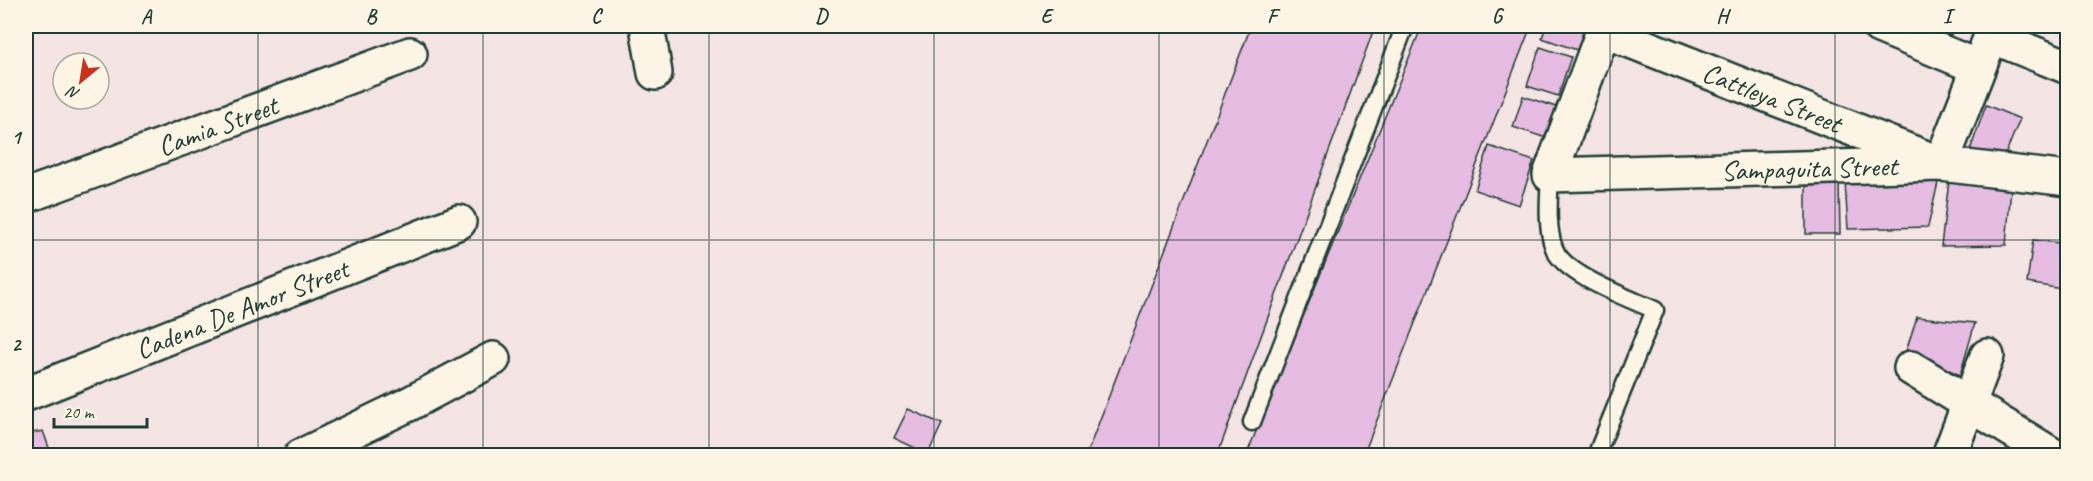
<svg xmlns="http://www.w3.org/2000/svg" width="2093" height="481" font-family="Caveat,sans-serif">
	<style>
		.building { fill: #e6bce2; stroke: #1f3d34; stroke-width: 1.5 }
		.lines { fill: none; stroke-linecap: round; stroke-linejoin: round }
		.lane-casing { stroke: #1f3d34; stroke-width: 21 }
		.street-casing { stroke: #1f3d34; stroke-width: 38 }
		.lane { stroke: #fcf5e5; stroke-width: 16 }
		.street { stroke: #fcf5e5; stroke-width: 33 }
		.grid { fill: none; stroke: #1f3d34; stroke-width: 1.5; stroke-opacity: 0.55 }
		.labels { text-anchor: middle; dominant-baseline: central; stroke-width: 5; stroke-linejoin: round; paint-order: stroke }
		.street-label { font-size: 28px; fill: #1f3d34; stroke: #fcf5e5 }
		.neatline { fill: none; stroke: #1f3d34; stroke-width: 2 }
		.grid-label { font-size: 20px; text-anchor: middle; font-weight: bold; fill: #1f3d34 }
	</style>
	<rect width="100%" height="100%" fill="#f5e4e4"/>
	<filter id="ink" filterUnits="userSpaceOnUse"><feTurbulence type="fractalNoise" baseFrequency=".0167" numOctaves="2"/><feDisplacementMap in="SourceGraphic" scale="12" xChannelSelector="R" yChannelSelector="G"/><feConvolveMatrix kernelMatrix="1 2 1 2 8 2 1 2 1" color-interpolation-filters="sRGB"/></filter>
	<g filter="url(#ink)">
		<g class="building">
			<polygon points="1251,26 1375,26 1217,456 1086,456"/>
			<polygon points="1422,26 1531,26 1363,456 1246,456"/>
			<polygon points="1546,26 1585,26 1577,50 1542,38"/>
			<polygon points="1913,26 1957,26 1947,40"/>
			<polygon points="1540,47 1571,57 1558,96 1527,86"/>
			<polygon points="1523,96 1559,108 1549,139 1513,127"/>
			<polygon points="1986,105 2020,119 2000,167 1968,156"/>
			<polygon points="1489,146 1534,161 1519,205 1475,190"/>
			<polygon points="1939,178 1928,227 1848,229 1845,182"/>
			<polygon points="1949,181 2011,188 2006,245 1941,246"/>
			<polygon points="1839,184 1840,234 1806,234 1806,186"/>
			<polygon points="2033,240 2068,244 2068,290 2027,283"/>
			<polygon points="1917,317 1975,323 1960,375 1906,351"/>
			<polygon points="908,409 942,424 928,454 894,438"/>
			<polygon points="43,431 52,456 26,456 26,434"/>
		</g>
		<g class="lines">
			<defs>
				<g id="lane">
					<path d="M 1550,175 C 1549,197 1546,227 1554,248 C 1563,275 1629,298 1655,310 L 1596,456"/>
					<polyline points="1252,422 1405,26"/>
				</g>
				<g id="street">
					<polyline points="647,26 655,73"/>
					<path id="s1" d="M 1605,26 L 1550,175 L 1941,164 L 2068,179"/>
					<polyline points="1879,26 1978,67"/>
					<path id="s2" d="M 1603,30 L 1941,164 L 1995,26"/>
					<polyline points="1991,36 2068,67"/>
					<path id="s3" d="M 26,196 L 410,54"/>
					<polyline points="1911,368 2054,456"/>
					<path id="s4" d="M 26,394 L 459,222"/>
					<polyline points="301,456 407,405 493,359"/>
					<polyline points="1949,456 1987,356"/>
				</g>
			</defs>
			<use href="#lane" class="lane-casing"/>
			<use href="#street" class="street-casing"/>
			<use href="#lane" class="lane"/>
			<use href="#street" class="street"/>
		</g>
	</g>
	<path class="grid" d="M 258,26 L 258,456M 483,26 L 483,456M 709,26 L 709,456M 934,26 L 934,456M 1159,26 L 1159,456M 1384,26 L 1384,456M 1610,26 L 1610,456M 1835,26 L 1835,456M 26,240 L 2068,240"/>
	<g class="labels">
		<g class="street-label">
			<text stroke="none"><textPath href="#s2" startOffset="182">Cattleya Street</textPath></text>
			<text stroke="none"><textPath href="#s3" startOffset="204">Camia Street</textPath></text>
			<text stroke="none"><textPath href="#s1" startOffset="418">Sampaguita Street</textPath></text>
			<text stroke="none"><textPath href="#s4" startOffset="232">Cadena De Amor Street</textPath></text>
		</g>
	</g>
	<rect width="2093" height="481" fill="none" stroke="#fcf5e5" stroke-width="66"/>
	<g transform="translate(81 81) rotate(210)"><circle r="28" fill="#fcf5e5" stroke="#a4ab9e" stroke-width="1.5"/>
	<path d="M0-4.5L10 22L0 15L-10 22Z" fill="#c8321e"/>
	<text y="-9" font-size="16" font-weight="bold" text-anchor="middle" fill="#1f3d34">N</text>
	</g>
	<path d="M54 418v9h93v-9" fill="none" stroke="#1f3d34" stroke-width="3"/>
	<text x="63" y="418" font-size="18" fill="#1f3d34" stroke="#fcf5e5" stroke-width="4.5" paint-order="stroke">20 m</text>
	<rect x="33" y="33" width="2027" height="415" class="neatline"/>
	<g class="grid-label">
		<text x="146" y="23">A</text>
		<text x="371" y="23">B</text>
		<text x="596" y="23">C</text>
		<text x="821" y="23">D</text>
		<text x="1046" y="23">E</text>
		<text x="1272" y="23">F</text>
		<text x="1497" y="23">G</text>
		<text x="1722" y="23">H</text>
		<text x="1947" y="23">I</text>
		<text x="16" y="144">1</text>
		<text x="16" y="351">2</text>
	</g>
</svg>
